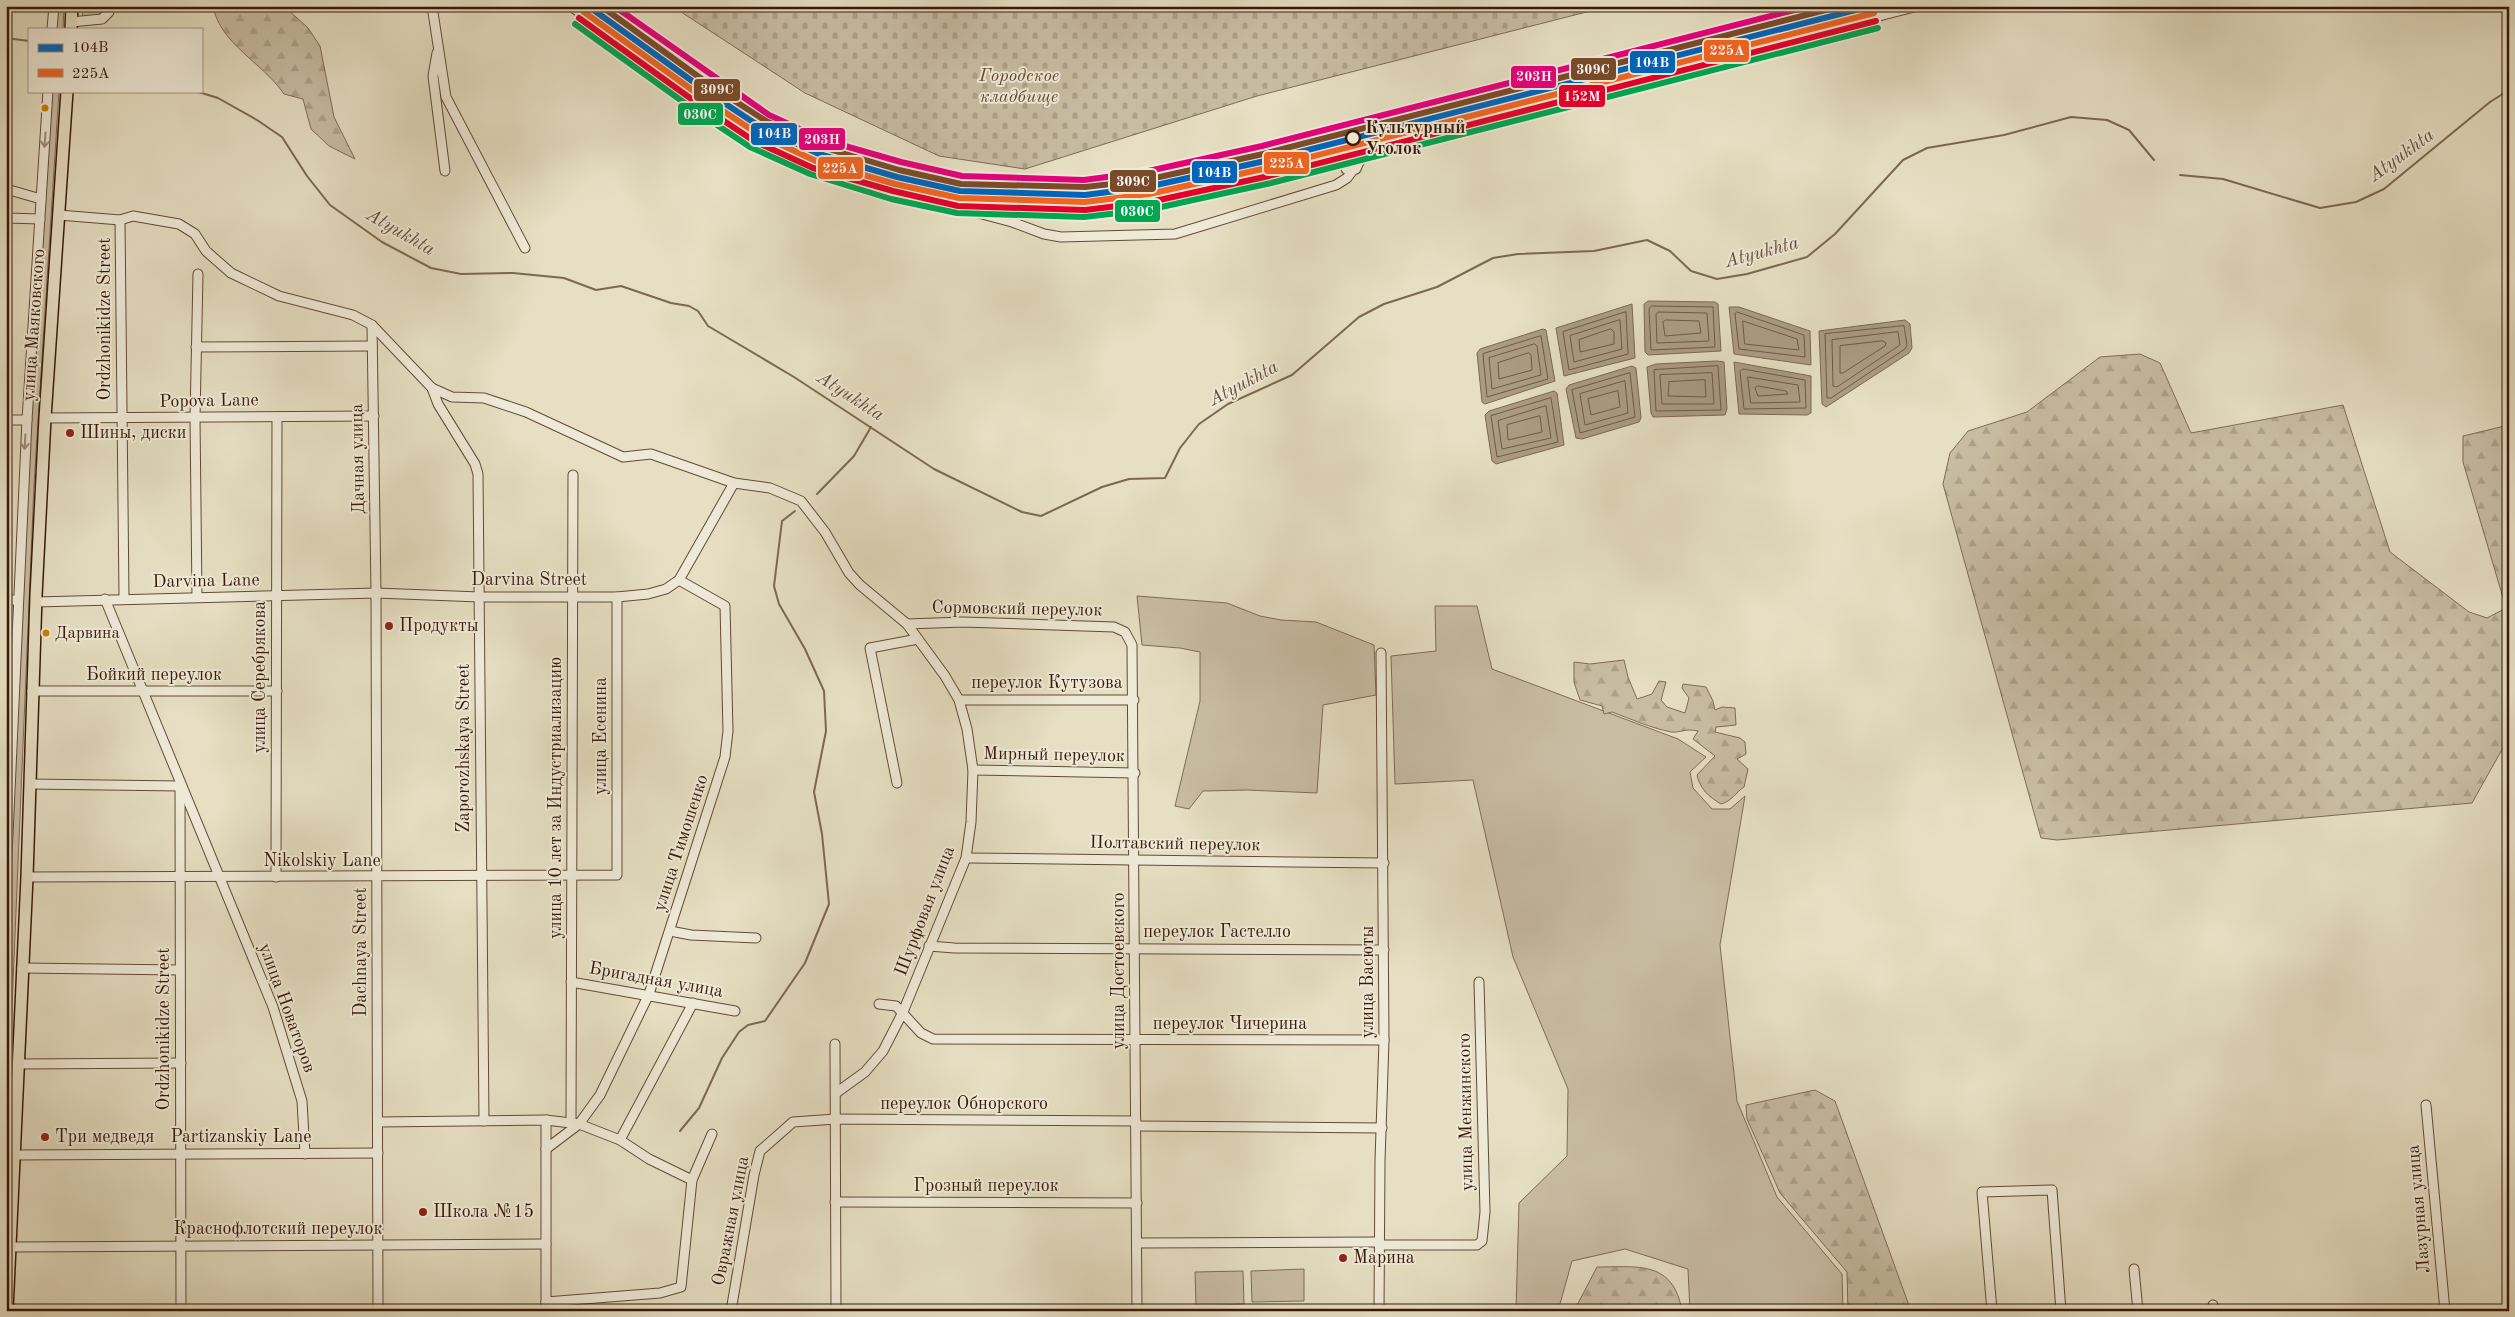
<svg xmlns="http://www.w3.org/2000/svg" width="2515" height="1317" font-family="'Old Standard TT',serif">
	<style>
		.green { fill: #c8bda3; stroke: #806b56 }
		.forest { fill: url(#forest-firs); stroke: #806b56 }
		.cemetery { fill: url(#cemetery-stones); stroke: #806b56 }
		.water { fill: #aa9c83; stroke: #7c6852 }
		.lines { fill: none; stroke-linecap: round; stroke-linejoin: round }
		.shore { stroke: #705a46; stroke-width: 1 }
		.stream { stroke: #7c6852; stroke-width: 2 }
		.minor-casing { stroke: #634a37; stroke-width: 11 }
		.major-casing { stroke: #371908; stroke-width: 14 }
		.minor { stroke: #efead8; stroke-width: 9 }
		.major { stroke: #e6dfc3; stroke-width: 11 }
		.rail-1-casing { stroke: #efead8; stroke-width: 10 }
		.rail-2-casing { stroke: #efead8; stroke-width: 10 }
		.rail-3-casing { stroke: #efead8; stroke-width: 10 }
		.rail-4-casing { stroke: #efead8; stroke-width: 10 }
		.rail-5-casing { stroke: #efead8; stroke-width: 10 }
		.rail-6-casing { stroke: #efead8; stroke-width: 10 }
		.rail-1 { stroke: #0065bd; stroke-width: 6 }
		.rail-2 { stroke: #f26522; stroke-width: 6 }
		.rail-3 { stroke: #7a4b2a; stroke-width: 6 }
		.rail-4 { stroke: #e4002b; stroke-width: 6 }
		.rail-5 { stroke: #e5007d; stroke-width: 6 }
		.rail-6 { stroke: #00a651; stroke-width: 6 }
		.oneway { stroke: #9c8c7a }
		.bus-dot { fill: #c78302; stroke: #efead8; stroke-width: 2 }
		.stop-dot { fill: #efead8; stroke: #371908; stroke-width: 2.5 }
		.poi-dot { fill: #8f2418; stroke: #efead8; stroke-width: 2 }
		.labels { text-anchor: middle; dominant-baseline: central; stroke-width: 4; stroke-linejoin: round; paint-order: stroke }
		.bus-label { font-size: 17px; fill: #371908; stroke: #efead8; text-anchor: start }
		.park-label { font-size: 18px; font-style: italic; fill: #624a36; stroke: #efead8 }
		.stop-label { font-size: 18px; font-weight: bold; fill: #371908; stroke: #efead8; text-anchor: start }
		.street-label { font-size: 18px; fill: #371908; stroke: #efead8 }
		.poi-label { font-size: 18px; fill: #371908; stroke: #efead8; text-anchor: start }
		.water-label { font-size: 19px; font-style: italic; fill: #654d39; stroke: #efead8 }
		.line-badge { stroke: #efead8; stroke-width: 2 }
		.badge-label { font-size: 14px; text-anchor: middle; font-weight: bold; fill: #fff }
	</style>
	<defs>
		<pattern id="forest-firs" width="22" height="20" patternUnits="userSpaceOnUse" patternTransform="scale(1.25)"><rect width="22" height="20" fill="#c8bda3"/><path d="M5 1l3.5 6h-7zM16 11l3.5 6h-7z" fill="#aca28b"/></pattern>
		<pattern id="cemetery-stones" width="16" height="16" patternUnits="userSpaceOnUse" patternTransform="scale(1.25)"><rect width="16" height="16" fill="#c8bda3"/><path d="M2 7V4a2 2 0 0 1 4 0v3zM10 15v-3a2 2 0 0 1 4 0v3z" fill="#aca28b"/></pattern>
	</defs>
	<rect width="100%" height="100%" fill="#e6dfc3"/>
	<filter id="stains"><feTurbulence type="fractalNoise" baseFrequency=".004" numOctaves="4"/><feColorMatrix values="0 0 0 0 .2 0 0 0 0 .09 0 0 0 0 .02 0 0 0 .5 -.17"/></filter>
	<radialGradient id="worn" r=".72"><stop offset=".6" stop-color="#630" stop-opacity="0"/><stop offset="1" stop-color="#630" stop-opacity=".3"/></radialGradient>
	<g class="green">
		<polygon points="57,6 64,6 63,29 55,29"/>
		<path d="M 52,91 L 59,91 L 34,484 L 6,1149 C 6,796 29,443 52,91 Z"/>
		<polygon points="1137,596 1227,603 1260,616 1281,620 1316,622 1374,645 1376,695 1323,705 1317,793 1247,790 1203,791 1189,809 1175,806 1200,701 1200,652 1180,648 1142,645"/>
		<polygon points="1435,606 1477,606 1492,669 1678,739 1706,757 1690,772 1693,788 1712,809 1730,809 1745,796 1720,945 1737,1101 1777,1197 1842,1274 1843,1311 1690,1311 1688,1269 1625,1249 1572,1261 1558,1311 1516,1311 1519,1203 1567,1156 1568,1089 1513,957 1473,780 1395,784 1391,656 1436,651"/>
		<polygon points="1304,1269 1304,1301 1252,1302 1251,1271"/>
		<polygon points="1243,1271 1244,1304 1196,1306 1195,1272"/>
	</g>
	<g class="forest">
		<polygon points="83,6 107,6 101,18 82,19"/>
		<path d="M 213,6 L 284,6 L 308,28 L 320,46 L 334,117 L 355,159 L 329,146 L 311,129 L 303,99 L 284,94 C 262,62 220,44 213,6 Z"/>
		<polygon points="2140,354 2160,363 2191,433 2343,405 2390,552 2469,612 2487,618 2506,608 2463,462 2463,436 2509,425 2509,737 2472,803 2057,840 2041,838 1943,484 1950,453 1968,431 2027,412 2100,357"/>
		<path d="M 1624,660 L 1628,677 L 1637,699 L 1652,694 L 1659,681 L 1666,682 L 1661,700 L 1667,707 L 1685,713 L 1689,698 L 1682,688 L 1683,684 L 1706,687 L 1713,701 L 1715,710 L 1722,707 L 1735,708 L 1736,725 L 1716,727 L 1715,732 L 1740,738 L 1745,742 L 1746,754 L 1737,759 L 1748,769 L 1744,787 C 1735,793 1732,801 1721,804 C 1709,797 1700,789 1697,775 L 1715,756 L 1693,739 L 1698,731 C 1685,728 1681,733 1671,732 C 1651,728 1631,719 1612,712 L 1604,714 L 1602,706 L 1580,700 L 1574,682 L 1574,662 L 1590,664 Z"/>
		<polygon points="1815,1090 1835,1101 1911,1311 1848,1311 1847,1272 1780,1193 1747,1119 1746,1105"/>
		<path d="M 1597,1267 C 1638,1267 1673,1260 1682,1311 L 1574,1311 Z"/>
	</g>
	<polygon class="cemetery" points="672,6 1610,6 1257,96 1025,169 939,156 805,93"/>
	<g class="water">
		<polygon points="1648,301 1715,302 1718,304 1721,351 1648,355 1645,352 1644,304"/>
		<polygon points="1632,304 1635,358 1564,376 1556,328"/>
		<polygon points="1729,307 1739,307 1810,331 1811,365 1734,354"/>
		<polygon points="1905,320 1910,324 1912,348 1909,353 1826,407 1822,404 1819,331"/>
		<polygon points="1543,329 1546,330 1555,381 1485,404 1482,402 1477,353 1480,349"/>
		<polygon points="1717,361 1724,362 1727,409 1725,415 1653,417 1651,413 1647,367 1656,364"/>
		<polygon points="1734,362 1811,376 1811,413 1807,415 1739,414"/>
		<polygon points="1632,366 1636,368 1641,418 1639,422 1582,439 1576,438 1566,389 1569,385"/>
		<polygon points="1554,391 1557,393 1564,445 1496,464 1492,461 1485,415 1489,411"/>
	</g>
	<g class="lines">
		<g class="shore">
			<polygon points="1652,306 1713,307 1715,347 1651,350 1649,309"/>
			<polygon points="1626,312 1628,354 1569,370 1563,332"/>
			<polygon points="1658,312 1707,313 1709,341 1657,343 1656,315"/>
			<polygon points="1737,312 1804,335 1805,357 1739,349 1735,314"/>
			<polygon points="1620,320 1622,349 1574,362 1570,336"/>
			<polygon points="1666,320 1699,321 1701,333 1665,336 1663,322"/>
			<polygon points="1743,321 1797,339 1799,350 1745,344"/>
			<polygon points="1904,326 1907,345 1905,349 1831,398 1827,398 1825,334"/>
			<polygon points="1611,329 1614,332 1614,344 1580,352 1579,340"/>
			<polygon points="1898,332 1900,345 1837,387 1833,386 1832,340"/>
			<polygon points="1541,336 1548,379 1487,397 1483,354"/>
			<polygon points="1883,341 1886,343 1885,346 1843,373 1840,373 1840,346"/>
			<polygon points="1535,344 1537,346 1541,375 1492,389 1489,358"/>
			<polygon points="1529,353 1531,355 1532,370 1499,379 1498,363"/>
			<polygon points="1718,366 1721,410 1656,411 1654,370"/>
			<polygon points="1743,369 1805,380 1806,408 1744,409 1740,372"/>
			<polygon points="1630,373 1635,417 1580,433 1572,390"/>
			<polygon points="1712,373 1714,404 1662,404 1660,375"/>
			<polygon points="1748,377 1798,385 1800,402 1751,403"/>
			<polygon points="1705,380 1706,397 1668,396 1669,382"/>
			<polygon points="1625,381 1628,413 1585,425 1580,394"/>
			<polygon points="1758,386 1786,391 1788,394 1758,396 1755,388"/>
			<polygon points="1618,391 1620,407 1591,415 1588,399"/>
			<polygon points="1551,398 1558,442 1497,457 1491,416"/>
			<polygon points="1546,406 1551,438 1502,449 1498,421"/>
			<polygon points="1540,416 1542,432 1508,440 1507,425"/>
		</g>
		<g class="stream">
			<polyline points="6,38 29,41"/>
			<polyline points="195,91 218,98 257,120 282,137 307,176 330,205 382,242 431,268 461,274 513,273 564,278 596,290 621,286 671,303 689,306 698,311 708,326 794,377 934,469 1022,512 1041,516 1102,487 1129,479 1165,478 1180,448 1199,424 1228,404 1292,375 1359,317 1384,304 1437,287 1493,258 1518,254 1594,251 1647,240 1670,251 1691,271 1717,279 1747,274 1807,257 1835,234 1903,160 1927,148 2004,135 2071,117 2107,120 2129,130 2154,160"/>
			<polyline points="2180,175 2223,179 2320,208 2356,202 2384,189 2490,102 2509,90"/>
			<polyline points="817,494 854,456 871,427"/>
			<polyline points="680,1131 699,1108 722,1058 739,1032 748,1025 765,1021 805,963 829,904 822,834 814,792 826,731 824,691 805,649 779,604 774,586 782,521 795,511"/>
		</g>
		<defs>
			<g id="minor">
				<polyline points="432,6 446,97 525,248"/>
				<polyline points="571,6 719,117 777,149 816,166 892,190 1012,222 1044,234 1061,237 1175,234 1336,185 1347,178 1353,170"/>
				<polyline points="71,22 102,19 109,12 109,6"/>
				<polyline points="52,29 54,6"/>
				<polyline points="437,53 433,76 445,171"/>
				<polyline points="1356,156 1359,162 1356,169 1346,169 1343,162 1346,156 1365,156"/>
				<polyline points="1359,162 1375,147 1391,142 1918,6"/>
				<polyline points="6,189 41,199"/>
				<polyline points="59,215 120,220 133,216 179,224 195,234 206,251 231,273 279,296 353,315 372,325 432,388 452,397 484,398 526,412 623,457 651,454 734,483 770,488 801,501 825,532 849,573 860,585 907,624 945,676 959,700 967,729 973,770 971,822 966,858 903,1012 883,1051 865,1072 836,1093"/>
				<polyline points="6,218 40,219"/>
				<polyline points="120,220 124,598"/>
				<polyline points="372,325 376,593 378,1311"/>
				<polyline points="196,347 372,346"/>
				<polyline points="432,388 438,404 475,464 478,474 484,1121"/>
				<polyline points="45,418 374,416"/>
				<polyline points="6,420 27,420"/>
				<polyline points="197,597 195,418 198,274"/>
				<polyline points="105,599 273,1007 302,1101 305,1154"/>
				<polyline points="6,600 18,600"/>
				<polyline points="36,602 376,593 480,597 617,597 648,594 666,589 679,580 734,483"/>
				<polyline points="907,624 963,622 1114,627 1125,632 1132,645 1137,1311"/>
				<polyline points="32,691 277,691"/>
				<polyline points="959,700 1134,700"/>
				<polyline points="973,770 1135,773"/>
				<polyline points="897,783 870,648 918,639"/>
				<polyline points="30,784 180,786"/>
				<polyline points="180,784 181,1311"/>
				<polyline points="966,858 1384,863"/>
				<polyline points="27,877 617,875 617,597"/>
				<polyline points="276,877 277,417"/>
				<polyline points="6,878 27,420 48,91"/>
				<polyline points="670,931 691,935 756,938"/>
				<polyline points="929,946 954,948 1384,950"/>
				<polyline points="22,968 180,970"/>
				<polyline points="571,982 735,1011"/>
				<polyline points="879,1004 896,1006 921,1033 933,1039 1384,1040"/>
				<polyline points="835,1044 836,1311"/>
				<polyline points="18,1064 181,1063"/>
				<polyline points="2426,1105 2445,1311"/>
				<polyline points="378,1122 546,1120 579,1124 620,1140 649,1159 692,1180"/>
				<polyline points="571,1122 573,475"/>
				<polyline points="1136,1126 1382,1128"/>
				<polyline points="620,1140 693,1003"/>
				<polyline points="546,1149 579,1124 600,1095 649,994 725,757 728,731 725,606 679,580"/>
				<polyline points="14,1155 378,1153"/>
				<polyline points="835,1202 1137,1203"/>
				<polyline points="1137,1243 1379,1242"/>
				<polyline points="1380,1245 1477,1245 1482,1241 1485,1212 1479,982"/>
				<polyline points="11,1247 546,1244"/>
				<polyline points="2134,1269 2138,1311"/>
				<polyline points="546,1302 660,1293 681,1287 692,1180 712,1134"/>
				<polyline points="2213,1305 2214,1311"/>
				<polyline points="546,1311 546,1120"/>
				<polyline points="731,1311 754,1175 760,1151 793,1122 836,1119 1136,1121"/>
				<polyline points="1379,1311 1380,1161 1384,1040 1381,653"/>
				<polyline points="1992,1311 1982,1192 2052,1190 2061,1311"/>
			</g>
			<g id="major">
				<polyline points="71,29 72,6"/>
				<polyline points="7,1311 27,877 36,596 45,418 67,91"/>
			</g>
		</defs>
		<use href="#minor" class="minor-casing"/>
		<use href="#major" class="major-casing"/>
		<use href="#minor" class="minor"/>
		<use href="#major" class="major"/>
		<defs>
			<polyline id="rail-1" points="588,6 706,91 762,128 819,154 897,177 960,191 1085,195 1147,187 1265,161 1871,6"/>
			<polyline id="rail-2" points="584,12 702,97 758,134 816,161 895,184 959,198 1085,202 1149,194 1267,168 1874,13"/>
			<polyline id="rail-3" points="601,6 710,85 766,121 822,147 899,170 961,184 1085,187 1146,180 1263,154 1841,6"/>
			<polyline id="rail-4" points="579,18 697,103 754,141 813,168 893,191 958,206 1085,210 1150,202 1269,176 1876,21"/>
			<polyline id="rail-5" points="614,6 769,115 824,140 901,162 962,176 1084,180 1144,172 1262,146 1810,6"/>
			<polyline id="rail-6" points="575,24 693,109 750,147 810,174 891,199 957,213 1084,217 1152,209 1271,183 1878,28"/>
		</defs>
		<use href="#rail-1" class="rail-1-casing"/>
		<use href="#rail-2" class="rail-2-casing"/>
		<use href="#rail-3" class="rail-3-casing"/>
		<use href="#rail-4" class="rail-4-casing"/>
		<use href="#rail-5" class="rail-5-casing"/>
		<use href="#rail-6" class="rail-6-casing"/>
		<use href="#rail-1" class="rail-1"/>
		<use href="#rail-2" class="rail-2"/>
		<use href="#rail-3" class="rail-3"/>
		<use href="#rail-4" class="rail-4"/>
		<use href="#rail-5" class="rail-5"/>
		<use href="#rail-6" class="rail-6"/>
	</g>
	<defs><path id="oneway-shaft" d="M-6 0H5M1.5-3L5.5 0L1.5 3" fill="none" stroke-width="1.6" stroke-linecap="round" stroke-linejoin="round" transform="scale(1.25)"/></defs>
	<g class="oneway">
		<use href="#oneway-shaft" transform="translate(45 140) rotate(94)"/>
		<use href="#oneway-shaft" transform="translate(25 442) rotate(93)"/>
	</g>
	<g class="bus-dot">
		<circle cx="45" cy="108" r="4.5"/>
		<circle cx="46" cy="633" r="4.5"/>
	</g>
	<circle class="stop-dot" cx="1353" cy="138" r="7"/>
	<g class="poi-dot">
		<circle cx="70" cy="433" r="5"/>
		<circle cx="389" cy="626" r="5"/>
		<circle cx="45" cy="1137" r="5"/>
		<circle cx="423" cy="1212" r="5"/>
		<circle cx="1343" cy="1258" r="5"/>
	</g>
	<g class="labels">
		<g class="bus-label">
			<text x="55" y="633">Дарвина</text>
		</g>
		<g class="park-label">
			<text x="1019" y="76">Городское<tspan x="1019" dy="21">кладбище</tspan></text>
		</g>
		<g class="stop-label">
			<text x="1365" y="128">Культурный<tspan x="1365" dy="21">Уголок</tspan></text>
		</g>
		<g class="street-label">
			<text transform="translate(105 319) rotate(-90)">Ordzhonikidze Street</text>
			<text transform="translate(34 325) rotate(-86)">улица Маяковского</text>
			<text transform="translate(209 401) rotate(-1)">Popova Lane</text>
			<text transform="translate(358 459) rotate(-91)">Дачная улица</text>
			<text x="529" y="580">Darvina Street</text>
			<text transform="translate(206 581) rotate(-1)">Darvina Lane</text>
			<text transform="translate(1017 609) rotate(1)">Сормовский переулок</text>
			<text x="154" y="675">Бойкий переулок</text>
			<text transform="translate(260 677) rotate(-90)">улица Серебрякова</text>
			<text x="1047" y="683">переулок Кутузова</text>
			<text transform="translate(601 736) rotate(-90)">улица Есенина</text>
			<text transform="translate(464 748) rotate(-90)">Zaporozhskaya Street</text>
			<text transform="translate(1054 755) rotate(1)">Мирный переулок</text>
			<text transform="translate(556 798) rotate(-90)">улица 10 лет за Индустриализацию</text>
			<text transform="translate(681 843) rotate(-72)">улица Тимошенко</text>
			<text transform="translate(1175 844) rotate(1)">Полтавский переулок</text>
			<text x="322" y="861">Nikolskiy Lane</text>
			<text transform="translate(925 911) rotate(-69)">Шурфовая улица</text>
			<text x="1217" y="932">переулок Гастелло</text>
			<text transform="translate(361 952) rotate(-90)">Dachnaya Street</text>
			<text transform="translate(1119 971) rotate(-90)">улица Достоевского</text>
			<text transform="translate(656 980) rotate(10)">Бригадная улица</text>
			<text transform="translate(1368 982) rotate(-90)">улица Васюты</text>
			<text transform="translate(287 1008) rotate(70)">улица Новаторов</text>
			<text x="1230" y="1024">переулок Чичерина</text>
			<text transform="translate(164 1029) rotate(-90)">Ordzhonikidze Street</text>
			<text x="964" y="1104">переулок Обнорского</text>
			<text transform="translate(1466 1112) rotate(-91)">улица Менжинского</text>
			<text x="241" y="1137">Partizanskiy Lane</text>
			<text x="986" y="1186">Грозный переулок</text>
			<text transform="translate(2419 1209) rotate(-95)">Лазурная улица</text>
			<text transform="translate(731 1221) rotate(-79)">Овражная улица</text>
			<text x="278" y="1229">Краснофлотский переулок</text>
		</g>
		<g class="poi-label">
			<text x="80" y="433">Шины, диски</text>
			<text x="399" y="626">Продукты</text>
			<text x="55" y="1137">Три медведя</text>
			<text x="433" y="1212">Школа №15</text>
			<text x="1353" y="1258">Марина</text>
		</g>
		<g class="water-label">
			<text transform="translate(2402 156) rotate(-36)">Atyukhta</text>
			<text transform="translate(400 233) rotate(30)">Atyukhta</text>
			<text transform="translate(1762 253) rotate(-15)">Atyukhta</text>
			<text transform="translate(1244 384) rotate(-28)">Atyukhta</text>
			<text transform="translate(850 397) rotate(33)">Atyukhta</text>
		</g>
	</g>
	<g class="line-badge">
		<rect x="1703" y="39" width="47" height="24" rx="5" fill="#f26522"/>
		<rect x="1629" y="50" width="47" height="24" rx="5" fill="#0065bd"/>
		<rect x="1570" y="57" width="47" height="24" rx="5" fill="#7a4b2a"/>
		<rect x="1510" y="65" width="47" height="24" rx="5" fill="#e5007d"/>
		<rect x="693" y="78" width="48" height="24" rx="5" fill="#7a4b2a"/>
		<rect x="1558" y="84" width="48" height="24" rx="5" fill="#e4002b"/>
		<rect x="677" y="102" width="47" height="24" rx="5" fill="#00a651"/>
		<rect x="750" y="122" width="48" height="24" rx="5" fill="#0065bd"/>
		<rect x="798" y="127" width="48" height="24" rx="5" fill="#e5007d"/>
		<rect x="1263" y="151" width="47" height="24" rx="5" fill="#f26522"/>
		<rect x="817" y="156" width="47" height="24" rx="5" fill="#f26522"/>
		<rect x="1191" y="160" width="47" height="24" rx="5" fill="#0065bd"/>
		<rect x="1109" y="169" width="48" height="24" rx="5" fill="#7a4b2a"/>
		<rect x="1114" y="199" width="47" height="24" rx="5" fill="#00a651"/>
	</g>
	<g class="badge-label">
		<text x="1727" y="55">225А</text>
		<text x="1652" y="67">104В</text>
		<text x="1593" y="74">309С</text>
		<text x="1534" y="81">203Н</text>
		<text x="717" y="94">309С</text>
		<text x="1582" y="101">152М</text>
		<text x="700" y="119">030C</text>
		<text x="774" y="138">104В</text>
		<text x="822" y="144">203Н</text>
		<text x="1287" y="168">225А</text>
		<text x="840" y="173">225А</text>
		<text x="1214" y="177">104В</text>
		<text x="1133" y="186">309С</text>
		<text x="1137" y="216">030C</text>
	</g>
	<rect width="2515" height="1317" fill="none" stroke="#e6dfc3" stroke-width="25"/>
	<rect x="8" y="8" width="2500" height="1302" fill="none" stroke="#371908" stroke-width="2.5"/>
	<rect x="12" y="12" width="2490" height="1292" fill="none" stroke="#371908"/>
	<rect x="28" y="28" width="175" height="65" fill="#efead8" stroke="#a59685"/>
	<rect x="38" y="44" width="25" height="8" fill="#0065bd" stroke="#a59685"/>
	<text x="72" y="52" font-size="15" fill="#371908">104В</text>
	<rect x="38" y="69" width="25" height="8" fill="#f26522" stroke="#a59685"/>
	<text x="72" y="78" font-size="15" fill="#371908">225А</text>
	<rect width="100%" height="100%" filter="url(#stains)"/>
	<rect width="100%" height="100%" fill="url(#worn)"/>
</svg>
